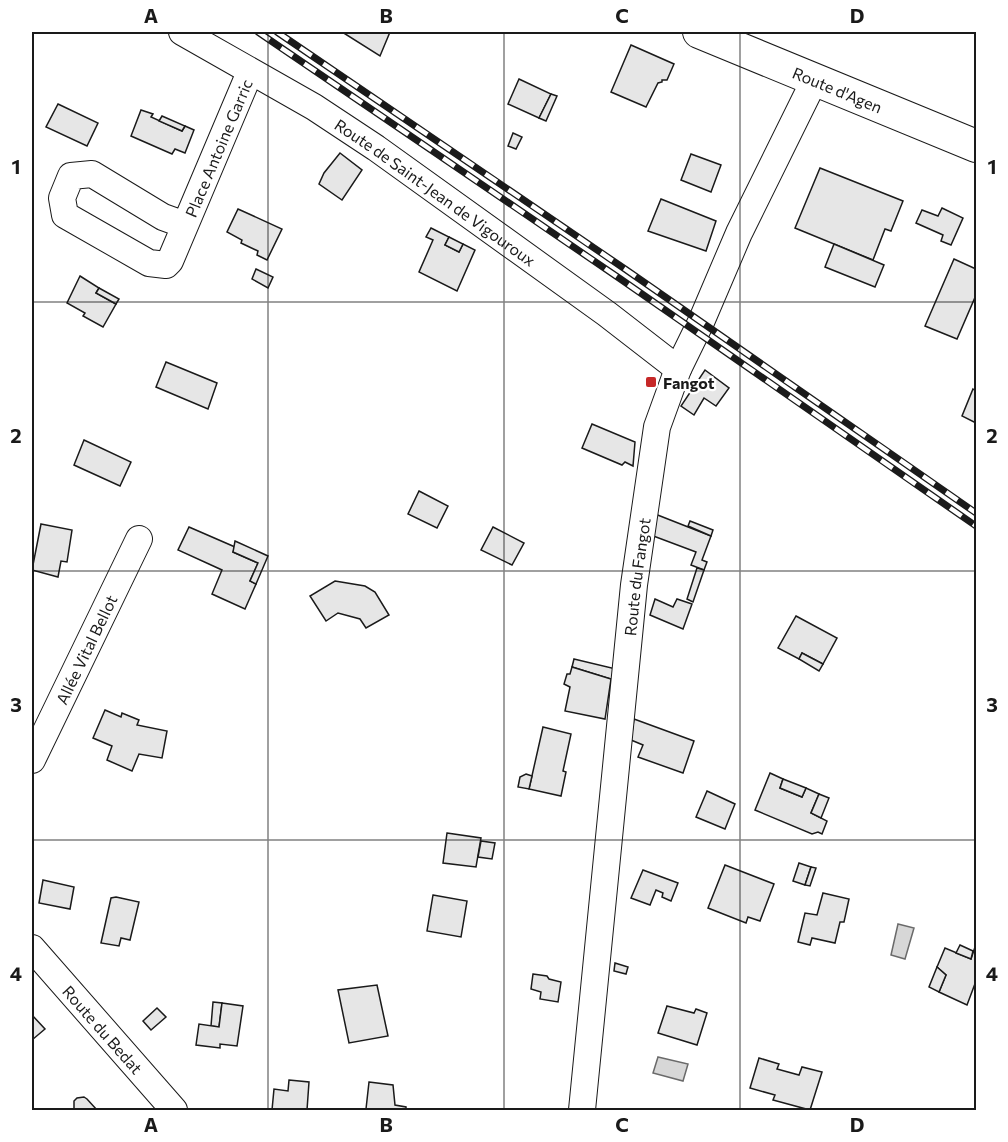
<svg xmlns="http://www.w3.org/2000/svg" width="1008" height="1142" font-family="Commissioner,sans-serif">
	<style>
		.water { fill: #d7d7d7; stroke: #6a6a6a; stroke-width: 1.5 }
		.building { fill: #e6e6e6; stroke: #1a1a1a; stroke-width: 1.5 }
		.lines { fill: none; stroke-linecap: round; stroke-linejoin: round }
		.minor-casing { stroke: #1a1a1a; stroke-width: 28 }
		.major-casing { stroke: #1a1a1a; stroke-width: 34 }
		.minor { stroke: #fff; stroke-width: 26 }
		.major { stroke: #fff; stroke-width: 32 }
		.rail-casing { stroke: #1a1a1a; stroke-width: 7 }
		.rail { stroke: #fff; stroke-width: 4.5; stroke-dasharray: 14; stroke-linecap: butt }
		.grid { fill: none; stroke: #1a1a1a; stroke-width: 1.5; stroke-opacity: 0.55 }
		.poi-dot { fill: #c62828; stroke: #fff; stroke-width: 2 }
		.labels { text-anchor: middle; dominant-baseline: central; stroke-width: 4.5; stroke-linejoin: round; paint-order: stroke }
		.street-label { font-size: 16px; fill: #1a1a1a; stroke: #fff }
		.poi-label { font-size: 16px; font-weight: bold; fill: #1a1a1a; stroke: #fff; text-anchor: start }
		.neatline { fill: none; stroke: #1a1a1a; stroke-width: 2 }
		.grid-label { font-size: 20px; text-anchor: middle; font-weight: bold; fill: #1a1a1a }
	</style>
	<rect width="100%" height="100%" fill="#fff"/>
	<g class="water">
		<polygon points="898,924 914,928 905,959 891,955"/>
		<polygon points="658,1057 688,1064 683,1081 653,1073"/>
	</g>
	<g class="building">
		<polygon points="342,32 390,32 380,56"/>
		<polygon points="631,45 674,64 667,80 662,80 662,82 658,83 646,107 611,92"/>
		<polygon points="519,79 551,94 539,118 508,104"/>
		<polygon points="551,94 557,96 546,121 539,118"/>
		<polygon points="58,104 98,123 87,146 46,127"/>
		<polygon points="141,110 153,114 151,117 182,131 185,126 194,130 185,153 175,149 172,154 131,136"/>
		<polygon points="162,116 185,126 182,131 159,121"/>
		<polygon points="513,133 522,137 516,149 508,146"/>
		<polygon points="340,153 362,170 342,200 319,184 324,173"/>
		<polygon points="691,154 721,165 711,192 681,180"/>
		<polygon points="820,168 903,201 891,231 885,229 873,260 795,228"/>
		<polygon points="661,199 716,221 706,251 648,231"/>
		<polygon points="942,208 963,218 951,245 941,241 943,235 916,223 922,210 938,216"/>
		<polygon points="238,209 282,229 267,260 257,255 258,251 241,243 242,240 227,232"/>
		<polygon points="431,228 449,237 445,245 459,252 463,244 475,250 457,291 419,272 433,240 426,237"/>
		<polygon points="449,237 463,244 459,252 445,245"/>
		<polygon points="834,244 884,265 875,287 825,267"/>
		<polygon points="954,259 976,269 976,295 957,339 925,326"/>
		<polygon points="256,269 273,277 268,288 252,279"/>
		<polygon points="80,276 99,288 96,293 116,304 103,327 83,316 85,313 67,303"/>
		<polygon points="99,288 119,299 116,304 96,293"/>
		<polygon points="166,362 217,383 208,409 156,387"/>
		<polygon points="705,370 729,388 716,406 704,398 694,415 681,406"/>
		<polygon points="973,389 976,391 976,423 962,416"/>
		<polygon points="592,424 635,442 633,466 625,462 622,465 582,448"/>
		<polygon points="84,440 131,462 120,486 74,465"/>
		<polygon points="419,491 448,506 437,528 408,514"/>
		<polygon points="650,512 711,536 702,560 707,562 704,570 691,565 696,552 648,534"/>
		<polygon points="690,521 713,530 711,536 688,526"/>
		<polygon points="41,524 72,530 67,562 61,561 58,577 32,570"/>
		<polygon points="189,527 235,547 233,552 258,563 250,581 256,584 245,609 212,594 222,570 178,550"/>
		<polygon points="493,527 524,543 512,565 481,550"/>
		<polygon points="235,541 268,556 256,584 250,581 258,563 233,552"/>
		<polygon points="697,568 704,570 693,602 687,599"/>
		<polygon points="335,581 365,586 375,592 389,615 366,628 360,619 338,613 326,621 310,596"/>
		<polygon points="655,599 673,607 677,599 692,604 683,629 650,615"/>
		<polygon points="796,616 837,638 823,664 802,653 799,659 778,648"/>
		<polygon points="802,653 823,664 819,671 799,659"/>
		<polygon points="574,659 616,669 614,680 572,667"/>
		<polygon points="572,667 611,679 605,719 565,711 570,687 564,684 567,674 570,674"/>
		<polygon points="105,710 121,717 122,713 139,720 137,725 167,731 162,758 139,754 132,771 107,760 112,746 93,738"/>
		<polygon points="634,719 694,741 683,773 638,757 643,745 631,740"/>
		<polygon points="543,727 571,734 563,771 566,772 561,796 529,789"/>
		<polygon points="770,773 783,779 780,788 802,797 806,788 819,794 811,813 827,821 822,834 818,832 812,834 755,810"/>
		<polygon points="526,774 532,776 529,789 518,787 520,777"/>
		<polygon points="783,779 806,788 802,797 780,788"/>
		<polygon points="707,791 735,804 725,829 696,817"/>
		<polygon points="819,794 829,798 821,818 811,813"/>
		<polygon points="447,833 481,838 476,867 443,863"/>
		<polygon points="481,841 495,843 492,859 478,857"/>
		<polygon points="799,863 811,867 805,885 793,881"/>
		<polygon points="725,865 774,884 760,921 748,917 746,923 708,908"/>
		<polygon points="811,867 816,868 810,886 805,885"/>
		<polygon points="643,870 678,883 671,901 662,897 663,893 656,890 650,905 631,898"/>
		<polygon points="43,880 74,887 70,909 39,903"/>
		<polygon points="823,893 849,899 844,922 840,922 835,943 812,938 810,945 798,942 805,913 817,915"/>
		<polygon points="433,895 467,901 461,937 427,931"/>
		<polygon points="116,897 139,902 130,940 121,938 119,946 101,943 111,898"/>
		<polygon points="976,944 976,981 967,1005 939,992 946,975 937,967 945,948 971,959"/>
		<polygon points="960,945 973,951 971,959 956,953"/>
		<polygon points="615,963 628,967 626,974 614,971"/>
		<polygon points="937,967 946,975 939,992 929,987"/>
		<polygon points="533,974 547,976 549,979 561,982 558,1002 540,999 541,992 531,989"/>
		<polygon points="377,985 388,1036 349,1043 338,990"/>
		<polygon points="213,1002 222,1003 219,1027 211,1026"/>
		<polygon points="222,1003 243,1006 237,1046 220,1044 220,1048 196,1045 199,1024 219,1027"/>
		<polygon points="667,1006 694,1013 696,1009 707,1013 697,1045 658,1033"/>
		<polygon points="157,1008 166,1017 151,1030 143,1021"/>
		<polygon points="32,1015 45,1029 32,1040"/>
		<polygon points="759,1058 779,1064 777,1069 799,1075 802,1067 822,1072 810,1110 773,1100 775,1095 750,1088"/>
		<polygon points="289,1080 309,1082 307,1110 272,1110 274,1089 288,1091"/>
		<polygon points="369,1082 393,1085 395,1105 406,1107 406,1110 362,1110 366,1109"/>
		<polygon points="84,1097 87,1099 97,1110 74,1110 74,1101 77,1098"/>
	</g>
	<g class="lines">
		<defs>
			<g id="minor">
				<path id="s1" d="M 182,32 L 314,107 L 376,148 L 607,314 L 678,369"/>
				<path id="s2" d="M 185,225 L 163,217 L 92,174 L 71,176 L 62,198 L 65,215 L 149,263 L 166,265 L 170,261 L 250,72"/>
				<path id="s3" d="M 32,760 L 139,539"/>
				<path id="s4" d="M 32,948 L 174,1110"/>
				<path id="s5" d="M 582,1110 L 634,585 L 657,427 L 678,369 L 701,322 L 739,233 L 815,79"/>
			</g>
			<g id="major">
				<path id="s6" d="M 699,32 L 976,146"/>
			</g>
		</defs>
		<use href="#minor" class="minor-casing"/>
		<use href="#major" class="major-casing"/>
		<use href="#minor" class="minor"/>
		<use href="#major" class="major"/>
		<defs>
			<g id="rail">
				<polyline points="258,32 619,278 976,526"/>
				<polyline points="277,32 625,269 976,513"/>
			</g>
		</defs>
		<use href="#rail" class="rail-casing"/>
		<use href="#rail" class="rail"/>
	</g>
	<path class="grid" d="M 268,32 L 268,1110M 504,32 L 504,1110M 740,32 L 740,1110M 32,302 L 976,302M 32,571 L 976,571M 32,840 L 976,840"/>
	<rect class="poi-dot" x="645" y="376" width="12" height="12" rx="3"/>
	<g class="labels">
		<g class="street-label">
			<text stroke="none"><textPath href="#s6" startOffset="150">Route d'Agen</textPath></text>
			<text stroke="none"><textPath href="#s2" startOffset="411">Place Antoine Garric</textPath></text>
			<text stroke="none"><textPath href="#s1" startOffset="300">Route de Saint-Jean de Vigouroux</textPath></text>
			<text stroke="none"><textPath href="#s5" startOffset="536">Route du Fangot</textPath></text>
			<text stroke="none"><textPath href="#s3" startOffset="123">Allée Vital Bellot</textPath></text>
			<text stroke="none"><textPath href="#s4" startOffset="108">Route du Bedat</textPath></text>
		</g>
		<g class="poi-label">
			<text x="663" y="382">Fangot</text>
		</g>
	</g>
	<rect width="1008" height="1142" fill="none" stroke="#ffffff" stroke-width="66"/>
	<rect x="33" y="33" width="942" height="1076" class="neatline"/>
	<g class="grid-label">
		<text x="151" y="23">A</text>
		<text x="386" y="23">B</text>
		<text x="622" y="23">C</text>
		<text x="857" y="23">D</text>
		<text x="16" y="174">1</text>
		<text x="992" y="174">1</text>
		<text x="16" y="443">2</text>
		<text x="992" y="443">2</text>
		<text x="16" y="712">3</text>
		<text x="992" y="712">3</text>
		<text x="16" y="981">4</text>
		<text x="992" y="981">4</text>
		<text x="151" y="1132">A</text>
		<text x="386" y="1132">B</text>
		<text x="622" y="1132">C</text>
		<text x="857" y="1132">D</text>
	</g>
</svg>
